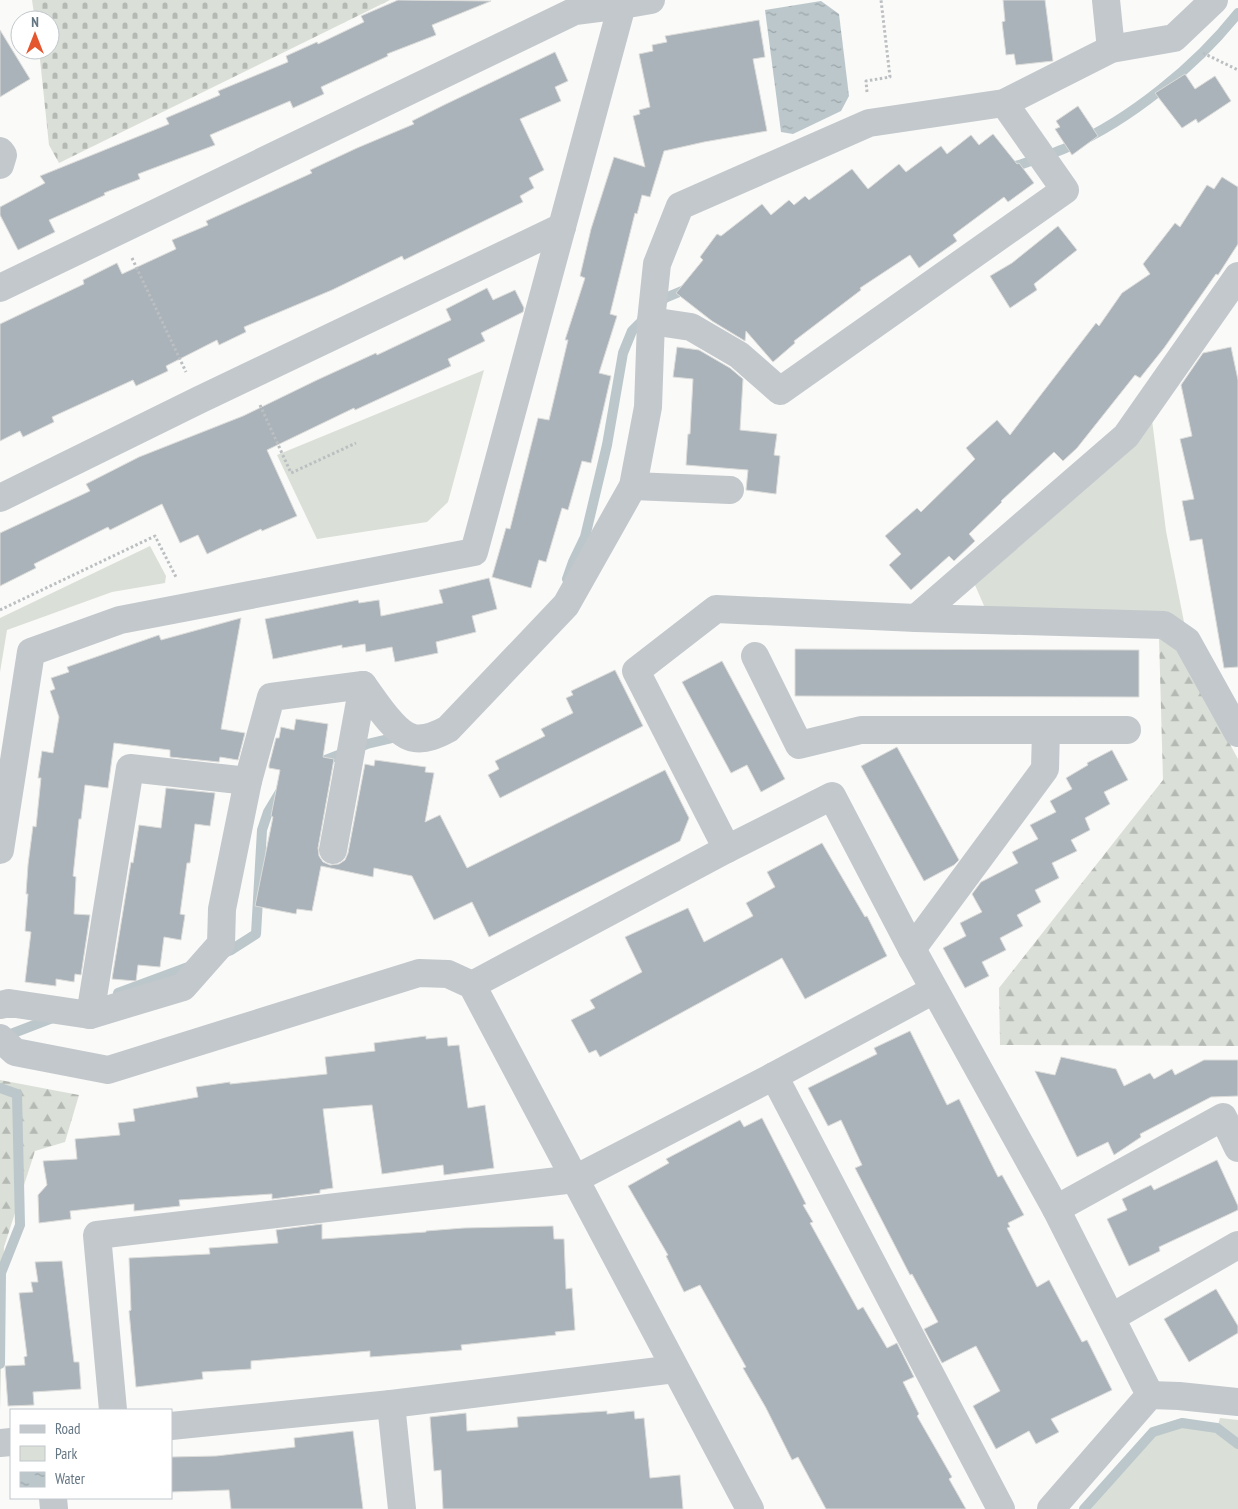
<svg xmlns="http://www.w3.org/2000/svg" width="1238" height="1509" font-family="'PT Sans Narrow',sans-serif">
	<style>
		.forest { fill: url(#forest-firs) }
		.cemetery { fill: url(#cemetery-stones) }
		.park { fill: #dadfd7 }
		.water { fill: url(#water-ripples) }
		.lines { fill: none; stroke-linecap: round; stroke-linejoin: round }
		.stream { stroke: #bbc7cb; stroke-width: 10 }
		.building { fill: #aab3b9; stroke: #dcdcda }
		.path { stroke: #bbbfc2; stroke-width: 3; stroke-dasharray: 2.5 2.5; stroke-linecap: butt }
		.minor { stroke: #c3c8cc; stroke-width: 28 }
	</style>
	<defs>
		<pattern id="forest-firs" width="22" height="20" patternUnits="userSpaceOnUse" patternTransform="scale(1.25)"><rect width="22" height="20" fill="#dadfd7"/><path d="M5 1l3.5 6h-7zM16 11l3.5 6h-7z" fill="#b4b9b4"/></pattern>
		<pattern id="cemetery-stones" width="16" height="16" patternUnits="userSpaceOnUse" patternTransform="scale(1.25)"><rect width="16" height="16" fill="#dadfd7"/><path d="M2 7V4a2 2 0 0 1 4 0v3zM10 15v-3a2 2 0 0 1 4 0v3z" fill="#b4b9b4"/></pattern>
		<pattern id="water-ripples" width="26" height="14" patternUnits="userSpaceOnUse" patternTransform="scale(1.25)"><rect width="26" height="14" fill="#bbc7cb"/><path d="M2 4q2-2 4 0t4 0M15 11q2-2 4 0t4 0" fill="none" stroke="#9ca6aa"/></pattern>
	</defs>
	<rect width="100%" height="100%" fill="#fafaf8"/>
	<g class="forest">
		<polygon points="1159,637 1178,649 1238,759 1238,1046 1000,1045 999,988 1163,780"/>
		<polygon points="0,1080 79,1095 65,1142 35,1151 4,1247 0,1412"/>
	</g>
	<polygon class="cemetery" points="32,0 390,0 59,163 49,145 39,50 50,50 50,20 35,20"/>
	<g class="park">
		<polygon points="484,370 448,502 427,522 317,539 277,455"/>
		<polygon points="1152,420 1166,531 1185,627 985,608 975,585 1125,455"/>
		<polygon points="150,546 166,576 165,583 112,592 7,630 0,672 0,618"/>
		<polygon points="1182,1418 1218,1425 1220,1418 1238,1420 1238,1509 1079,1509 1151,1428"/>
	</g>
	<polygon class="water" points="821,1 839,14 849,96 841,111 793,134 781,132 765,10"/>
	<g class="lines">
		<g class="stream">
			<path d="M 1007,169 C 1027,162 1048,156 1068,147 C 1130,120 1196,66 1238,13"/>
			<polyline points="658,305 665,298 689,288"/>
			<polyline points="567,579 573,562 585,537 607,445 623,353 632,331 646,317"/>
			<polyline points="318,763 367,744 401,736"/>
			<polyline points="221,954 231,950 256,934 262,830 268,812 280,792"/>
			<polyline points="118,993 191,966"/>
			<polyline points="3,1037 55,1017"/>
			<polyline points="0,1088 17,1094 20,1225 1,1273 0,1364"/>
			<polyline points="1084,1509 1153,1432 1182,1423 1217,1428 1238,1444"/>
		</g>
	</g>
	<g class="building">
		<polygon points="398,0 491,1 432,25 436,35 387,54 388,56 321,87 324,94 293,108 290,101 210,135 215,145 138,174 140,179 104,193 105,195 49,220 55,232 18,250 0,215 0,207 45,183 40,176 169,124 166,118 220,95 218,91 288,62 286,56 317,42 318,44 364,22 361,16"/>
		<polygon points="1003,0 1045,0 1053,61 1016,65 1014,54 1006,55 1002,22 1005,21"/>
		<polygon points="759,20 765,57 753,59 767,131 704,142 664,151 650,197 642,195 637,214 635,213 610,314 617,316 599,373 611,376 591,463 582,461 568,510 562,508 546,562 539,560 531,588 492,577 506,528 510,529 538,418 549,420 568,340 565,340 585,278 580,276 591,229 614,157 645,167 633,116 640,114 639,110 650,107 639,54 653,51 652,45 667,42 665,36"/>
		<polygon points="0,30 30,79 0,97"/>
		<polygon points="555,52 568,81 555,87 561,101 520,119 544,170 529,178 534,188 520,196 523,202 404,260 402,256 332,290 244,327 246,332 219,345 217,340 166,366 168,371 136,386 133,380 52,417 54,422 23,437 20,431 0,441 0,324 84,284 83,280 117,263 122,274 176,249 172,240 208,225 206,221 312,173 310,170 357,148 414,124 412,121 446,104"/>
		<polygon points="1185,74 1195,89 1215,76 1231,101 1198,123 1196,119 1182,128 1155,93"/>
		<polygon points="1078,106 1098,136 1072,155 1055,129 1060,127 1056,121"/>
		<polygon points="993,134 1017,164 1019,163 1034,183 1008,202 1004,197 953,235 957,241 919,268 910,255 860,288 861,290 794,341 795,343 773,362 746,331 745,341 712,321 676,293 703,260 700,257 717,234 721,236 762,204 771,215 789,200 794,205 805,196 809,200 852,169 868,189 899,164 906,172 941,146 947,154 971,135 979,145"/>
		<polygon points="1222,177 1238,187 1238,244 1218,275 1216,274 1164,348 1140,378 1135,375 1077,448 1063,461 1054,452 1001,501 1002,502 969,534 975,541 954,561 949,556 911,590 889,565 901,554 885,536 917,508 921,512 975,459 966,448 997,420 1010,435 1096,323 1099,326 1122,293 1150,274 1143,264 1175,223 1180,227 1207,185 1214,189"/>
		<polygon points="1058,226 1077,250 1034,284 1037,290 1010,308 990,276 1012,263"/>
		<polygon points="487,288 493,300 515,290 524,308 523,312 481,333 485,341 448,359 451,366 355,410 354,408 267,450 297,516 262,531 261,529 207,554 198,535 180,543 162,504 110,530 108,527 34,564 36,568 0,586 0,533 90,491 86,484 139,457 243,416 317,380 376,353 377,355 451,320 446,309"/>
		<polygon points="677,347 699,350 730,368 743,379 740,430 777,434 774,455 780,456 776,494 746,490 748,470 686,465 688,434 690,434 693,379 673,377"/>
		<polygon points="1231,347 1238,380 1238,667 1224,668 1202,539 1190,541 1182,501 1194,499 1180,439 1192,436 1181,385 1203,353"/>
		<polygon points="489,578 497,609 472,616 476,632 436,642 438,653 395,662 392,647 366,652 365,644 342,648 342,645 273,659 265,619 358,600 359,603 379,600 381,616 443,603 439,590"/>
		<polygon points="241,618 221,729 245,733 238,760 220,757 219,762 170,757 170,750 114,743 108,788 85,785 81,819 79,819 73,876 76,877 74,914 90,915 81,975 75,974 74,982 56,979 56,986 25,982 31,932 25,931 28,894 26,894 28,865 33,826 36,827 41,778 38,778 42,751 53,753 59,717 50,691 55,689 51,678 69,672 67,667 159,635 161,640"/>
		<polygon points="795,649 1139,650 1139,697 795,696"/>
		<polygon points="722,661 785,779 761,792 747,765 731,773 682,682"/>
		<polygon points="615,670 643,726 500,798 488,775 499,769 495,761 545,736 541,729 573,713 566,698 573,695 571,691"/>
		<polygon points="296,719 328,724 323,757 334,759 318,848 319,856 323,862 330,865 339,864 345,860 348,853 365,764 374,766 375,760 426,767 425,772 434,773 425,822 440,815 467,868 665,770 689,818 680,841 489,937 472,902 434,920 412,876 374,868 373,877 321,866 312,911 297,909 296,914 255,906 273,817 271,816 280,770 269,768 269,765 276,738 279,738 281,727 294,730"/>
		<polygon points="897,747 959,860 954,865 924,881 861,766"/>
		<polygon points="1112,750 1128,780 1104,792 1110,804 1085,818 1090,830 1071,840 1077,851 1052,863 1059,878 1035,890 1041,902 1017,915 1023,926 1000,938 1006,950 982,962 989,976 965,988 943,948 966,936 960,923 982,912 972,894 981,882 1018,863 1012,852 1038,839 1030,825 1056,812 1050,801 1072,789 1066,778 1088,765 1087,763"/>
		<polygon points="166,788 215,793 210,826 195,824 190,863 187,863 180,914 185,915 181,940 164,937 160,967 138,965 136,981 112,979 131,862 133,863 139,825 161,828"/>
		<polygon points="822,843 865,917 867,916 887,956 805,999 782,958 600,1057 596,1050 589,1053 571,1020 595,1008 590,1000 642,972 625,937 688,908 704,942 753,916 746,903 775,887 767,872"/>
		<polygon points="910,1031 947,1105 959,1099 998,1177 1002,1175 1024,1215 1008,1223 1010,1227 1007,1228 1037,1287 1049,1280 1082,1342 1087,1340 1112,1390 1051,1419 1059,1432 1036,1444 1029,1431 996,1449 973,1406 1000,1391 976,1346 942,1363 924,1329 938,1322 912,1274 910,1275 855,1168 862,1165 841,1120 828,1126 808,1088 877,1054 874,1048"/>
		<polygon points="426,1036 426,1039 447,1037 448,1046 459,1045 468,1108 485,1105 494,1168 444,1175 443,1165 382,1174 372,1105 323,1109 333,1188 320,1190 320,1193 272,1199 272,1194 179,1200 180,1206 134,1211 134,1204 70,1211 71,1219 39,1223 38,1195 47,1185 43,1161 77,1159 75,1139 120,1135 118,1123 135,1121 133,1109 198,1097 196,1087 230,1082 230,1084 327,1074 325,1057 375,1051 374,1043"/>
		<polygon points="1061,1057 1116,1069 1124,1086 1150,1073 1154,1079 1172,1069 1175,1075 1204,1060 1238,1060 1238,1096 1211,1097 1140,1134 1141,1137 1114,1155 1108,1142 1077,1157 1035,1071 1055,1075"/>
		<polygon points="762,1118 806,1204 803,1205 813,1222 810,1223 858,1310 863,1307 887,1348 897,1343 914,1377 903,1382 919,1414 917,1416 952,1477 949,1479 966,1509 826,1509 798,1457 792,1460 766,1408 743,1368 746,1367 700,1285 684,1292 666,1256 668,1255 628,1186 669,1163 666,1159 740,1120 744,1127"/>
		<polygon points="1217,1160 1238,1206 1238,1210 1159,1247 1160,1251 1129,1266 1107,1219 1127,1210 1122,1199 1151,1185 1154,1190"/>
		<polygon points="322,1224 322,1239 426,1232 426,1231 464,1228 553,1226 554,1239 564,1239 566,1289 572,1288 575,1330 555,1332 556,1335 461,1345 462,1350 370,1357 370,1351 251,1361 251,1369 202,1372 203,1379 136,1387 129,1311 131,1310 129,1258 210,1254 209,1248 278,1243 276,1230"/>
		<polygon points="62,1261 74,1362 79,1362 81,1389 33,1392 34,1405 8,1406 5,1366 25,1365 24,1357 27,1356 19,1293 33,1292 31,1282 38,1282 35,1262"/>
		<polygon points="1216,1289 1238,1326 1238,1333 1189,1362 1164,1319"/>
		<polygon points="607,1411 607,1414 634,1411 635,1419 644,1418 650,1478 680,1475 683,1509 443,1509 441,1470 434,1471 430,1417 466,1413 467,1431 518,1427 517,1417"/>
		<polygon points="353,1431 363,1509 231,1509 229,1490 171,1492 171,1457 216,1456 295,1447 294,1438"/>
	</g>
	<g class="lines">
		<g class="path">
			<polyline points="1203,53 1238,70"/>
			<polyline points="867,92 866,81 890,77 881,0"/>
			<polyline points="132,258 186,372"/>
			<polyline points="260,405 291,473 356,443"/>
			<polyline points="0,610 155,536 176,577"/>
		</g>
		<g class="minor">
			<polyline points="1106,0 1111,49"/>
			<polyline points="0,151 3,155 0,165"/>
			<polyline points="0,288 575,11 622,5"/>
			<polyline points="651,321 691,327 739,355 780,391 1065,190 1004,103"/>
			<polyline points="633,486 730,490"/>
			<polyline points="0,498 199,400 562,227"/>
			<polyline points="916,618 1126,436 1238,276"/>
			<polyline points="755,656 799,745 861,730 1127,730"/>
			<polyline points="727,849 636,671 716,609 916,618 1164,625 1187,641 1238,733"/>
			<polyline points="0,850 31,652 120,620 474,552 622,5 651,0"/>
			<polyline points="333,850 363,685"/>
			<polyline points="912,949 1045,769 1046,730"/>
			<polyline points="472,985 727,849 832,796 912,949 1056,1209 1150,1395 1051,1509"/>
			<path d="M 0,1005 L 9,1003 L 90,1015 L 183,987 L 221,944 L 222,909 L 248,781 L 271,697 L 363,685 C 374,700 395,735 414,738 C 426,740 437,735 448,729 L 566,605 L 633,486 L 648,407 L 651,321 L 657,264 L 680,206 L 869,123 L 1004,103 L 1111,49 L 1174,38 L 1214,0"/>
			<polyline points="90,1015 130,768 248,781"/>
			<polyline points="0,1038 15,1052 108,1070 419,973 448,974 472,985 750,1509"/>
			<polyline points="774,1076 1001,1509"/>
			<polyline points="1056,1209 1223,1117 1238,1148"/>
			<polyline points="1112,1317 1238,1245"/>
			<polyline points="1150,1395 1179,1396 1238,1402"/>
			<polyline points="391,1404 402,1509"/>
			<polyline points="113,1410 97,1235 575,1179 774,1076 934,990"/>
			<polyline points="171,1426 391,1404 675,1369"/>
			<polyline points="0,1443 11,1442"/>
			<polyline points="53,1498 54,1509"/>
		</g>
	</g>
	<rect x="10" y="1409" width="162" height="90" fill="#ffffff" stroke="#c1c8cd"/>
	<rect x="20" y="1425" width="25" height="8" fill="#c3c8cc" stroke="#c1c8cd"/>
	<text x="55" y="1434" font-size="15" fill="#657683">Road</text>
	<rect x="20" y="1446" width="25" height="15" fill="#dadfd7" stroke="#c1c8cd"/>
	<text x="55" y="1459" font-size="15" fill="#657683">Park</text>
	<rect x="20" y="1472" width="25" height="15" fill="url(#water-ripples)" stroke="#c1c8cd"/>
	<text x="55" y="1484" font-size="15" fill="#657683">Water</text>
	<g transform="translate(35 35)"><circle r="24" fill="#ffffff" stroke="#c1c8cd"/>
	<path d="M0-4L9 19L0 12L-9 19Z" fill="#e4572e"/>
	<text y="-8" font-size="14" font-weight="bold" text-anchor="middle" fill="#657683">N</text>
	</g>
</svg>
